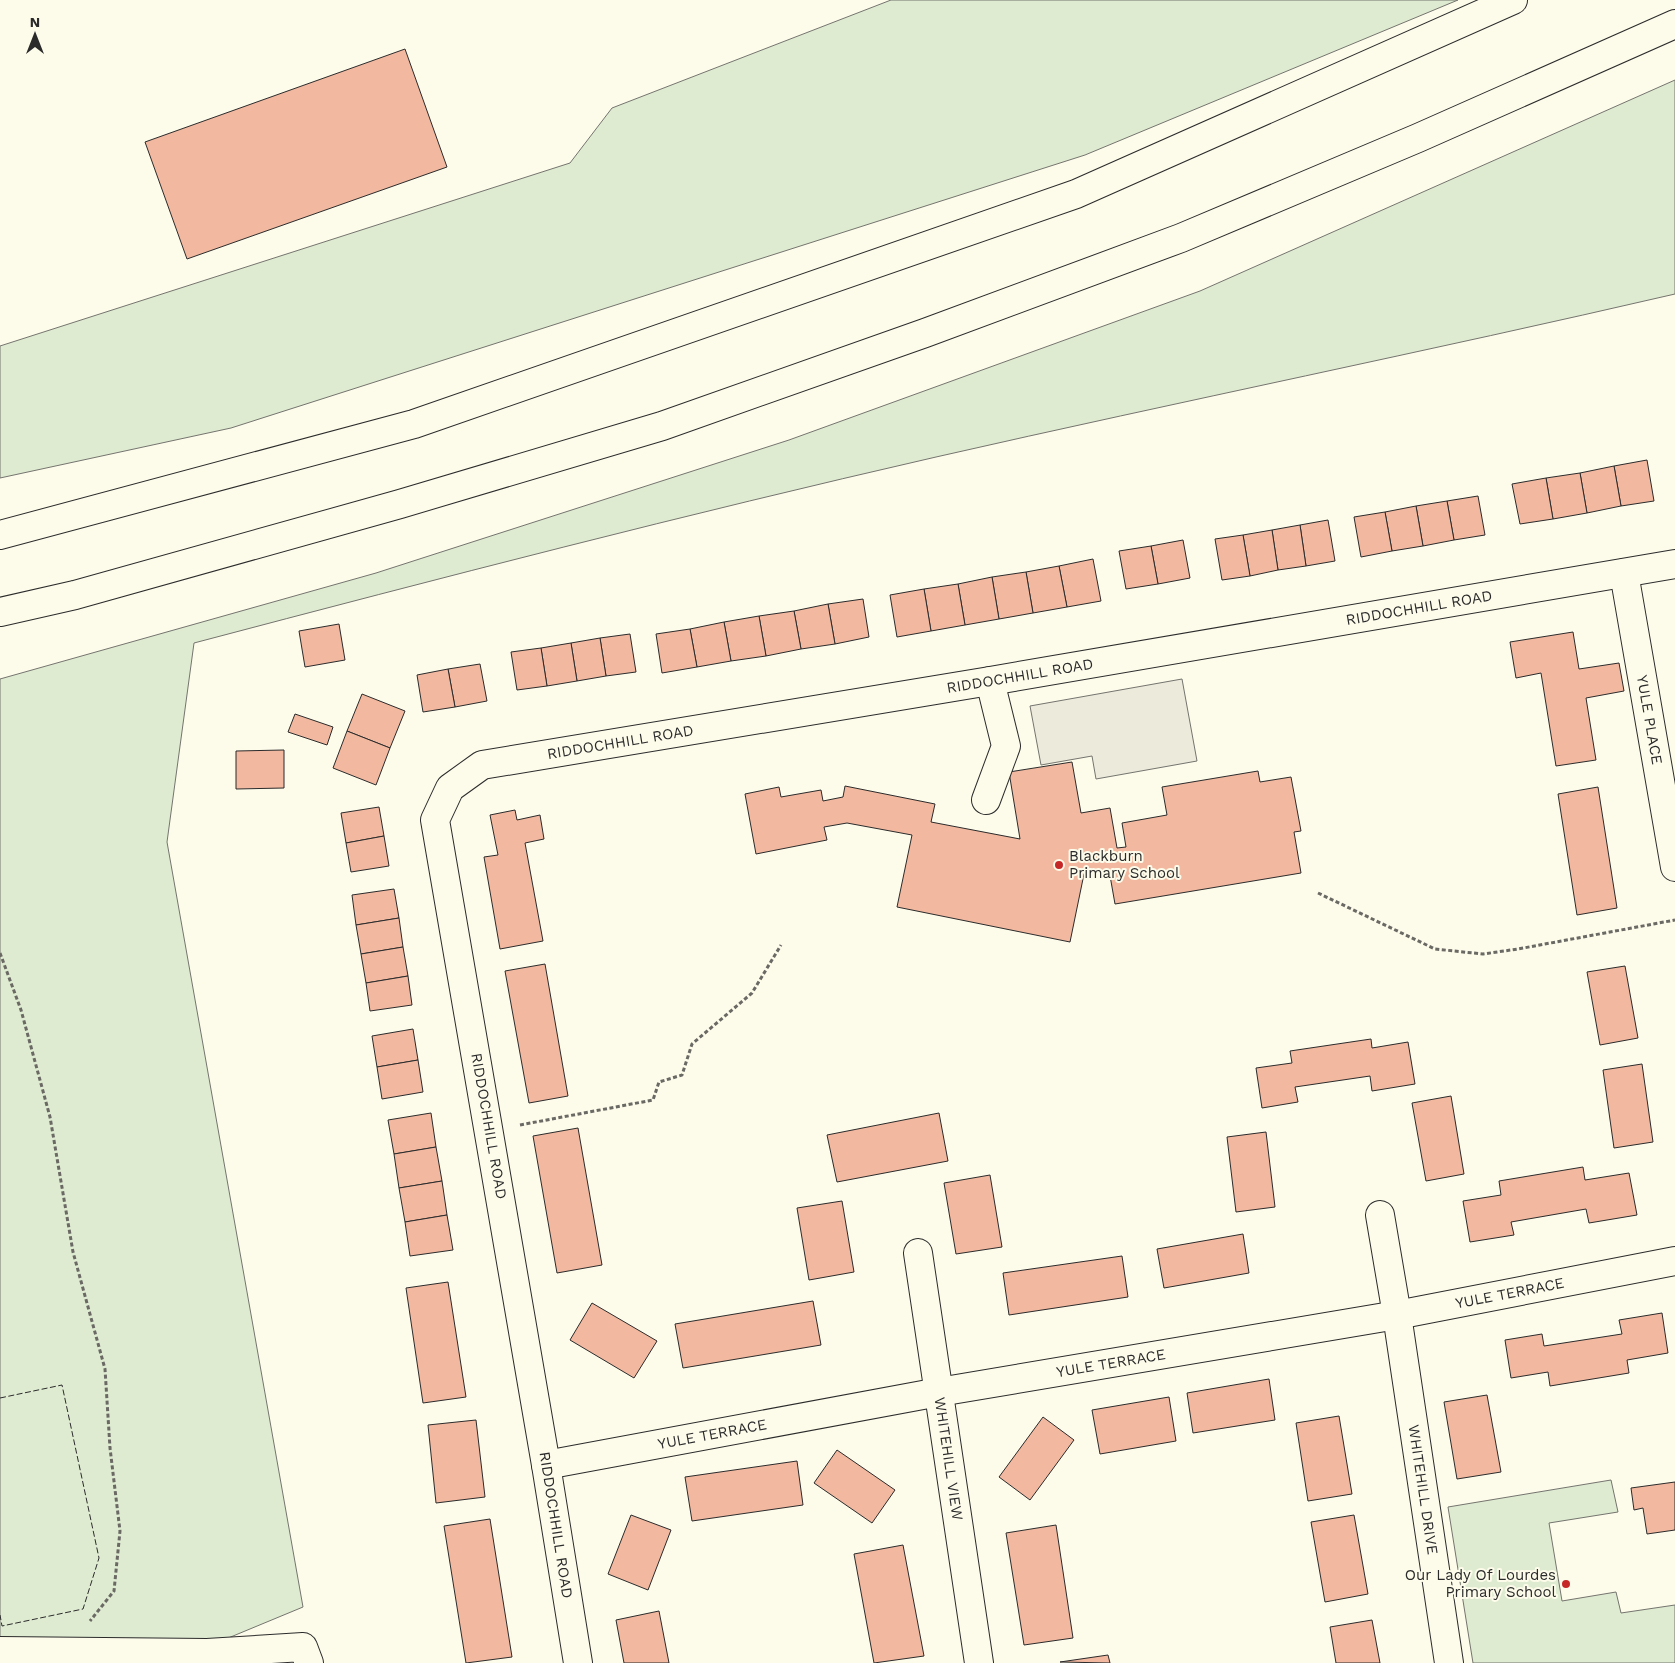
<svg xmlns="http://www.w3.org/2000/svg" width="1675" height="1663" font-family="'Work Sans',sans-serif">
	<style>
		.green { fill: #deebd1; stroke: #74746e }
		.parking { fill: #eceadb; stroke: #74746e }
		.building { fill: #f2b8a0; stroke: #2b2b2b }
		.lines { fill: none; stroke-linecap: round; stroke-linejoin: round }
		.minor-casing { stroke: #2b2b2b; stroke-width: 30 }
		.highway-casing { stroke: #2b2b2b; stroke-width: 30 }
		.path { stroke: #6a6964; stroke-width: 3; stroke-dasharray: 4 2.5; stroke-linecap: butt }
		.minor { stroke: #fdfbea; stroke-width: 28 }
		.highway { stroke: #fdfbea; stroke-width: 28 }
		.fence { stroke: #2b2b2b; stroke-width: 1; stroke-dasharray: 6 2.5; stroke-linecap: butt }
		.poi-dot { fill: #c62828; stroke: #fdfbea; stroke-width: 2 }
		.labels { text-anchor: middle; dominant-baseline: central; stroke-width: 4; stroke-linejoin: round; paint-order: stroke }
		.street-label { font-size: 15px; fill: #2b2b2b; stroke: #fdfbea }
		.poi-label { font-size: 15px; fill: #2b2b2b; stroke: #fdfbea; text-anchor: start }
	</style>
	<rect width="100%" height="100%" fill="#fdfbea"/>
	<g class="green">
		<polygon points="891,0 1458,0 1085,155 231,428 0,478 0,346 570,163 612,108"/>
		<path d="M 1675,80 L 1675,294 C 1429,351 1182,401 936,457 C 687,514 440,578 194,643 L 167,842 L 303,1607 L 221,1641 L 204,1639 L 208,1663 L 0,1663 L 0,679 L 376,573 L 789,440 L 1200,291 Z"/>
		<polygon points="1611,1480 1618,1512 1549,1523 1562,1601 1616,1592 1621,1613 1675,1605 1675,1663 1473,1663 1448,1507"/>
	</g>
	<polygon class="parking" points="1182,679 1197,761 1096,779 1092,756 1041,765 1030,706"/>
	<g class="building">
		<polygon points="405,49 447,167 187,259 145,142"/>
		<polygon points="1647,460 1654,501 1621,506 1614,466"/>
		<polygon points="1614,466 1621,506 1587,513 1580,473"/>
		<polygon points="1580,473 1587,513 1553,519 1546,478"/>
		<polygon points="1546,478 1553,519 1520,524 1512,484"/>
		<polygon points="1478,496 1485,535 1454,540 1447,501"/>
		<polygon points="1447,501 1454,540 1423,546 1416,506"/>
		<polygon points="1416,506 1423,546 1392,551 1385,512"/>
		<polygon points="1385,512 1392,551 1361,557 1354,517"/>
		<polygon points="1328,520 1335,561 1306,566 1300,525"/>
		<polygon points="1300,525 1306,566 1278,570 1272,530"/>
		<polygon points="1272,530 1278,570 1250,576 1243,535"/>
		<polygon points="1243,535 1250,576 1222,580 1215,539"/>
		<polygon points="1183,540 1190,578 1158,584 1151,546"/>
		<polygon points="1151,546 1158,584 1126,589 1119,551"/>
		<polygon points="1093,559 1101,601 1067,607 1059,566"/>
		<polygon points="1059,566 1067,607 1033,613 1026,572"/>
		<polygon points="1026,572 1033,613 999,619 992,577"/>
		<polygon points="992,577 999,619 965,625 958,584"/>
		<polygon points="958,584 965,625 931,631 924,589"/>
		<polygon points="924,589 931,631 897,637 890,595"/>
		<polygon points="863,599 869,637 835,644 828,604"/>
		<polygon points="828,604 835,644 801,649 794,611"/>
		<polygon points="794,611 801,649 766,656 759,616"/>
		<polygon points="759,616 766,656 731,661 724,622"/>
		<polygon points="724,622 731,661 697,667 690,629"/>
		<polygon points="339,624 345,660 305,667 299,631"/>
		<polygon points="690,629 697,667 662,673 656,634"/>
		<polygon points="1573,632 1579,669 1619,663 1624,691 1586,698 1596,760 1556,766 1541,673 1516,678 1510,642"/>
		<polygon points="630,634 636,672 606,676 600,638"/>
		<polygon points="600,638 606,676 577,681 571,643"/>
		<polygon points="571,643 577,681 547,686 541,648"/>
		<polygon points="541,648 547,686 517,690 511,652"/>
		<polygon points="480,664 487,701 455,707 448,669"/>
		<polygon points="448,669 455,707 423,712 417,675"/>
		<polygon points="362,694 405,711 390,748 347,731"/>
		<polygon points="295,714 333,727 327,745 288,732"/>
		<polygon points="347,731 390,748 376,785 333,768"/>
		<polygon points="284,750 284,788 236,789 236,751"/>
		<polygon points="1072,762 1081,813 1110,808 1117,848 1126,847 1122,823 1167,815 1162,787 1258,771 1260,782 1291,777 1301,831 1294,832 1301,873 1115,904 1109,870 1084,874 1070,942 897,907 912,835 847,823 824,827 827,840 756,854 745,794 779,787 781,797 821,790 823,801 843,797 845,786 935,804 931,822 1020,839 1009,772"/>
		<polygon points="1598,787 1617,908 1577,915 1558,794"/>
		<polygon points="379,807 384,836 346,843 341,813"/>
		<polygon points="515,810 517,820 540,815 544,839 525,843 543,941 500,949 484,857 498,855 490,815"/>
		<polygon points="384,836 389,866 351,872 346,843"/>
		<polygon points="394,889 399,918 356,925 352,895"/>
		<polygon points="399,918 403,947 361,954 356,925"/>
		<polygon points="403,947 408,976 366,983 361,954"/>
		<polygon points="545,964 568,1096 529,1103 505,971"/>
		<polygon points="1625,966 1638,1038 1600,1045 1587,972"/>
		<polygon points="408,976 412,1005 370,1011 366,983"/>
		<polygon points="413,1029 418,1060 377,1067 372,1036"/>
		<polygon points="1371,1039 1372,1048 1408,1042 1415,1084 1372,1091 1370,1076 1295,1087 1298,1102 1262,1108 1256,1068 1292,1063 1290,1051"/>
		<polygon points="418,1060 423,1092 382,1099 377,1067"/>
		<polygon points="1642,1064 1653,1142 1614,1148 1603,1070"/>
		<polygon points="1451,1096 1464,1174 1426,1181 1412,1103"/>
		<polygon points="431,1113 436,1147 394,1154 388,1120"/>
		<polygon points="939,1113 948,1161 837,1182 827,1135"/>
		<polygon points="578,1128 602,1265 557,1273 533,1136"/>
		<polygon points="1266,1132 1275,1207 1236,1212 1227,1137"/>
		<polygon points="436,1147 442,1181 399,1188 394,1154"/>
		<polygon points="1583,1167 1585,1180 1629,1173 1637,1215 1589,1223 1586,1209 1511,1222 1514,1235 1470,1242 1463,1201 1501,1195 1499,1181"/>
		<polygon points="990,1175 1002,1247 956,1254 944,1183"/>
		<polygon points="442,1181 447,1215 405,1222 399,1188"/>
		<polygon points="842,1201 854,1272 809,1280 797,1208"/>
		<polygon points="447,1215 453,1250 410,1256 405,1222"/>
		<polygon points="1243,1234 1249,1273 1164,1288 1157,1249"/>
		<polygon points="1122,1256 1128,1297 1009,1315 1003,1273"/>
		<polygon points="448,1282 466,1397 423,1403 406,1288"/>
		<polygon points="813,1301 821,1345 683,1368 675,1324"/>
		<polygon points="592,1303 657,1341 634,1378 570,1340"/>
		<polygon points="1662,1313 1668,1353 1627,1360 1629,1373 1550,1386 1548,1372 1511,1378 1505,1340 1542,1334 1544,1346 1622,1334 1619,1320"/>
		<polygon points="1269,1379 1275,1420 1193,1433 1187,1393"/>
		<polygon points="1487,1395 1501,1472 1457,1479 1444,1402"/>
		<polygon points="1169,1397 1176,1441 1100,1454 1092,1410"/>
		<polygon points="1339,1416 1352,1494 1308,1501 1296,1423"/>
		<polygon points="1043,1417 1074,1440 1030,1500 999,1477"/>
		<polygon points="476,1420 485,1497 436,1503 428,1425"/>
		<polygon points="837,1450 895,1490 872,1523 814,1483"/>
		<polygon points="797,1461 803,1505 692,1521 685,1477"/>
		<polygon points="1675,1482 1675,1530 1647,1534 1643,1508 1634,1510 1631,1488"/>
		<polygon points="631,1515 671,1530 648,1590 608,1574"/>
		<polygon points="1354,1515 1368,1594 1325,1602 1311,1522"/>
		<polygon points="490,1519 512,1657 466,1663 444,1526"/>
		<polygon points="1056,1525 1073,1638 1024,1645 1006,1533"/>
		<polygon points="903,1545 924,1656 874,1663 854,1554"/>
		<polygon points="659,1611 669,1663 624,1663 616,1620"/>
		<polygon points="1372,1620 1380,1663 1336,1663 1330,1627"/>
		<polygon points="1108,1655 1110,1663 1060,1662"/>
	</g>
	<g class="lines">
		<defs>
			<g id="minor">
				<path id="s1" d="M 1624,573 L 1675,867"/>
				<polyline points="986,800 1006,746 990,681"/>
				<path id="s2" d="M 1380,1215 L 1397,1315 L 1449,1663"/>
				<path id="s3" d="M 918,1253 L 979,1663"/>
				<path id="s4" d="M 546,1465 L 939,1392 L 1397,1315 L 1675,1261"/>
				<polyline points="0,1651 207,1653 303,1647 309,1663"/>
				<path id="s5" d="M 578,1663 L 546,1465 L 435,820 L 450,788 L 482,765 L 990,681 L 1675,564"/>
			</g>
			<g id="highway">
				<polyline points="0,535 414,424 1076,194 1513,0"/>
				<polyline points="0,612 75,595 400,504 662,426 925,333 1181,238 1418,138 1675,24"/>
			</g>
		</defs>
		<use href="#minor" class="minor-casing"/>
		<use href="#highway" class="highway-casing"/>
		<g class="path">
			<polyline points="1318,893 1435,949 1483,954 1518,949 1675,920"/>
			<polyline points="0,953 21,1010 50,1117 73,1252 105,1369 110,1448 120,1531 114,1591 90,1621"/>
			<polyline points="520,1125 653,1100 659,1082 682,1075 692,1044 752,993 781,945"/>
		</g>
		<use href="#minor" class="minor"/>
		<use href="#highway" class="highway"/>
		<polyline class="fence" points="0,1398 62,1385 99,1558 83,1609 2,1626 0,1615"/>
	</g>
	<g class="poi-dot">
		<circle cx="1059" cy="865" r="5"/>
		<circle cx="1566" cy="1584" r="5"/>
	</g>
	<g class="labels">
		<g class="street-label">
			<text stroke="none"><textPath href="#s5" startOffset="1880">RIDDOCHHILL ROAD</textPath></text>
			<text stroke="none"><textPath href="#s5" startOffset="1475">RIDDOCHHILL ROAD</textPath></text>
			<text stroke="none"><textPath href="#s1" startOffset="149">YULE PLACE</textPath></text>
			<text stroke="none"><textPath href="#s5" startOffset="1070">RIDDOCHHILL ROAD</textPath></text>
			<text transform="translate(489 1126) rotate(80)">RIDDOCHHILL ROAD</text>
			<text stroke="none"><textPath href="#s4" startOffset="979">YULE TERRACE</textPath></text>
			<text stroke="none"><textPath href="#s4" startOffset="574">YULE TERRACE</textPath></text>
			<text stroke="none"><textPath href="#s4" startOffset="169">YULE TERRACE</textPath></text>
			<text stroke="none"><textPath href="#s3" startOffset="208">WHITEHILL VIEW</textPath></text>
			<text stroke="none"><textPath href="#s2" startOffset="278">WHITEHILL DRIVE</textPath></text>
			<text transform="translate(556 1525) rotate(81)">RIDDOCHHILL ROAD</text>
		</g>
		<g class="poi-label">
			<text x="1069" y="856">Blackburn<tspan x="1069" dy="17">Primary School</tspan></text>
			<text x="1556" y="1575" text-anchor="end">Our Lady Of Lourdes<tspan x="1556" dy="17">Primary School</tspan></text>
		</g>
	</g>
	<g transform="translate(35 35)" stroke="#fdfbea" stroke-width="4" paint-order="stroke">
	<path d="M0-4L9 19L0 12L-9 19Z" fill="#2b2b2b"/>
	<text y="-8" font-size="14" font-weight="bold" text-anchor="middle" fill="#2b2b2b">N</text>
	</g>
</svg>
